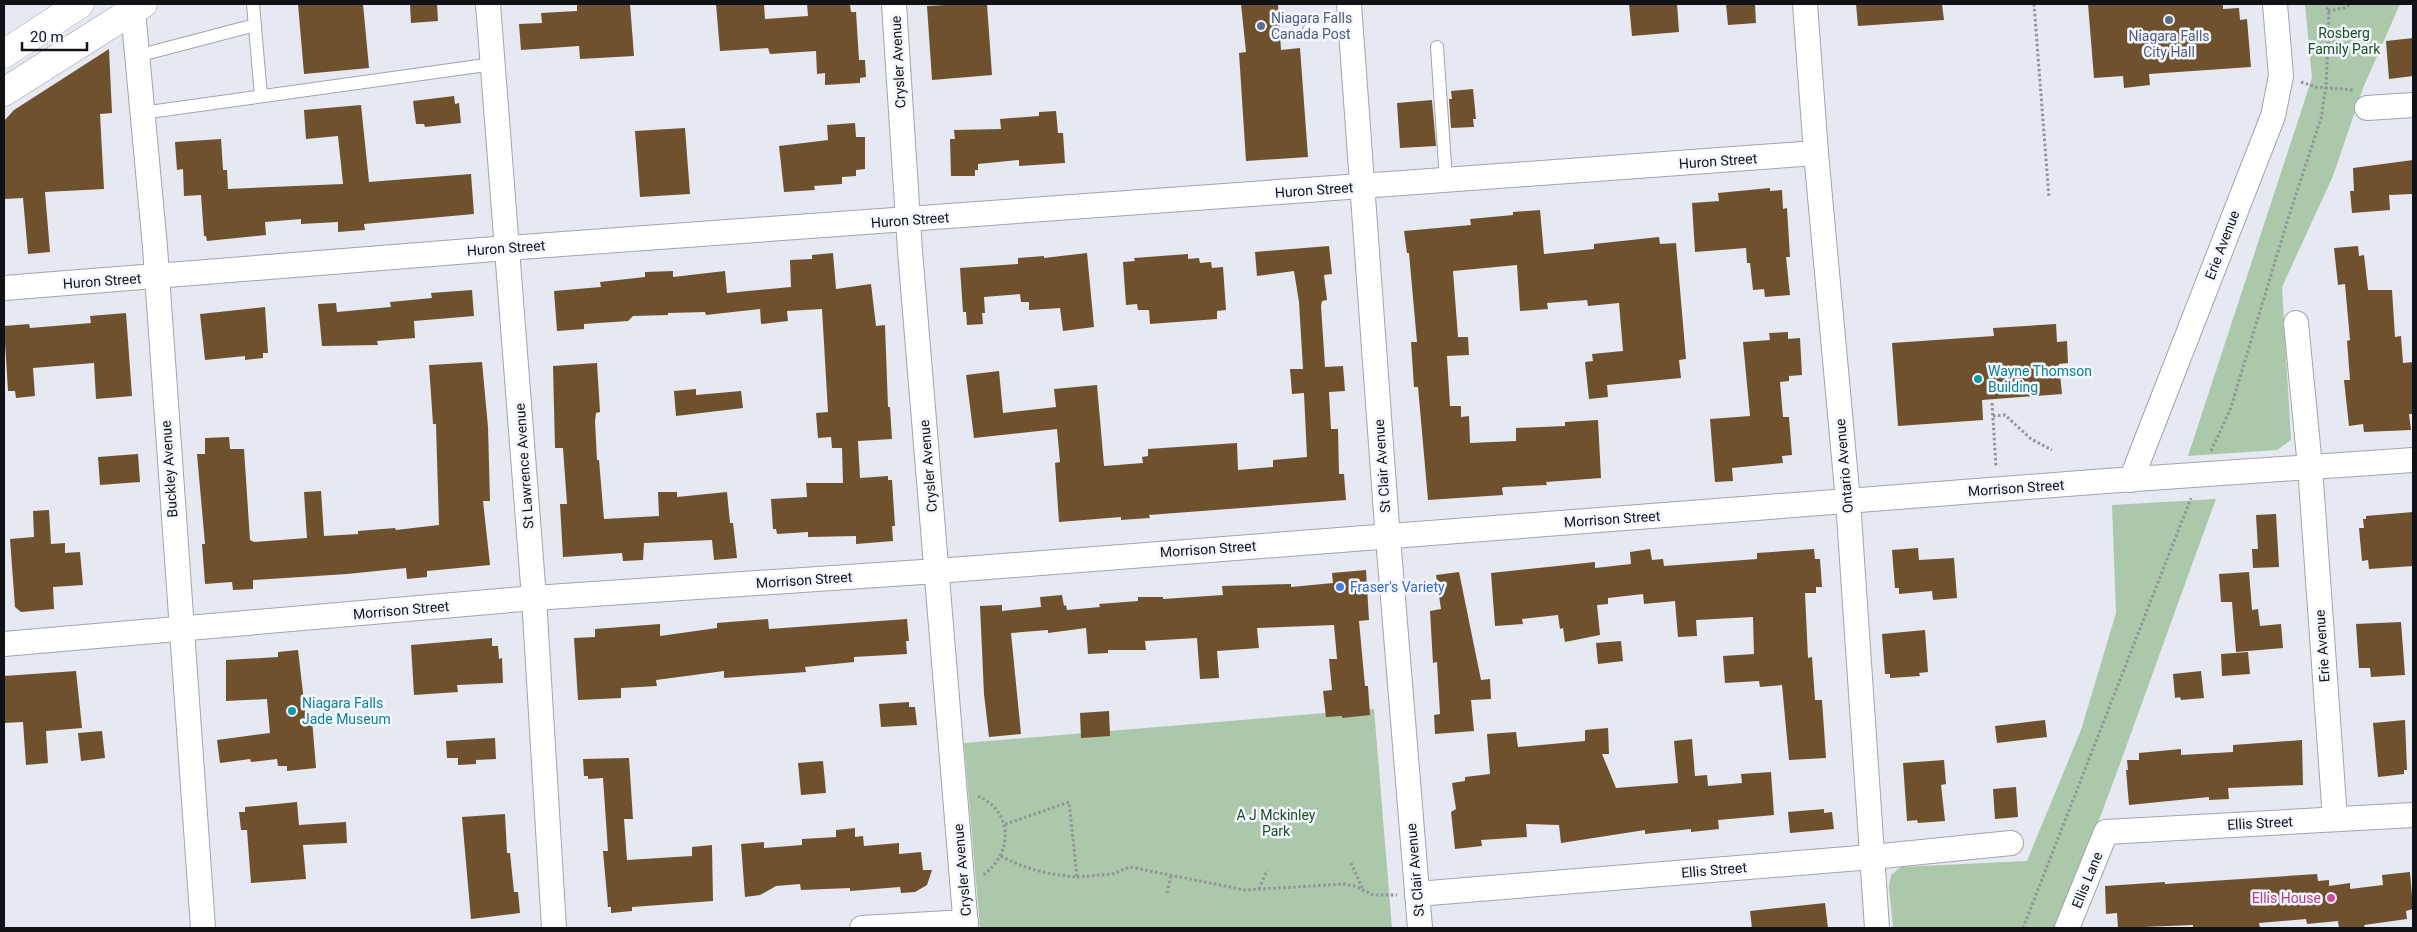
<svg xmlns="http://www.w3.org/2000/svg" width="2417" height="932" font-family="Roboto,sans-serif">
	<style>
		.green { fill: #abc9aa }
		.building { fill: #6f512e }
		.lines { fill: none; stroke-linecap: round; stroke-linejoin: round }
		.lane-casing { stroke: #a2a4ac; stroke-width: 14 }
		.street-casing { stroke: #a2a4ac; stroke-width: 26 }
		.secondary-casing { stroke: #a2a4ac; stroke-width: 29 }
		.path { stroke: #92949a; stroke-width: 3; stroke-dasharray: 2.5 2.5; stroke-linecap: butt }
		.lane { stroke: #fff; stroke-width: 12 }
		.street { stroke: #fff; stroke-width: 24 }
		.secondary { stroke: #fff; stroke-width: 28 }
		.service-dot { fill: #5c6f8a; stroke: #f3f6ff; stroke-width: 2 }
		.culture-dot { fill: #0f9aa8; stroke: #f3f6ff; stroke-width: 2 }
		.shop-dot { fill: #3f7fe0; stroke: #f3f6ff; stroke-width: 2 }
		.hotel-dot { fill: #d1479c; stroke: #f3f6ff; stroke-width: 2 }
		.labels { text-anchor: middle; dominant-baseline: central; stroke-width: 5; stroke-linejoin: round; paint-order: stroke }
		.service-label { font-size: 14px; fill: #4e5e75; stroke: #f3f6ff; text-anchor: start }
		.park-label { font-size: 14px; fill: #1b4f1f; stroke: #f3f6ff }
		.street-label { font-size: 14px; fill: #111215; stroke: #f3f6ff }
		.culture-label { font-size: 14px; fill: #0d838f; stroke: #f3f6ff; text-anchor: start }
		.shop-label { font-size: 14px; fill: #366cbe; stroke: #f3f6ff; text-anchor: start }
		.hotel-label { font-size: 14px; fill: #b23c85; stroke: #f3f6ff; text-anchor: end }
	</style>
	<rect width="100%" height="100%" fill="#e6e9f1"/>
	<g class="green">
		<polygon points="2305,4 2400,4 2363,88 2333,176 2282,287 2291,440 2277,450 2188,456 2312,78"/>
		<path d="M 2216,499 C 2163,642 2114,787 2057,928 L 1893,928 L 1889,887 L 1891,875 L 1901,867 L 2027,861 L 2081,730 L 2116,613 L 2112,505 Z"/>
		<polygon points="1374,709 1392,928 980,928 964,743"/>
	</g>
	<g class="building">
		<polygon points="298,4 363,4 369,68 304,74"/>
		<polygon points="410,4 437,4 438,21 411,23"/>
		<polygon points="577,4 630,4 634,56 580,59 579,46 521,50 519,24 542,23 541,13 577,11"/>
		<polygon points="716,4 764,4 765,19 808,16 807,4 850,4 851,12 856,12 859,60 865,60 866,77 860,78 860,83 825,85 825,73 817,74 816,51 770,54 768,48 720,51"/>
		<polygon points="963,4 987,4 992,75 932,80 927,6"/>
		<polygon points="1241,4 1278,4 1281,50 1300,48 1308,157 1246,161 1239,53 1246,52"/>
		<polygon points="1629,4 1677,4 1679,32 1632,36"/>
		<polygon points="1726,4 1755,4 1756,23 1728,25"/>
		<polygon points="1856,4 1942,4 1944,20 1858,26"/>
		<polygon points="2088,4 2223,4 2223,9 2239,8 2240,20 2247,19 2251,67 2149,74 2150,85 2124,88 2123,76 2094,78"/>
		<polygon points="2413,38 2413,76 2389,79 2386,41"/>
		<polygon points="109,49 112,113 100,114 104,189 45,192 50,252 28,254 23,198 4,199 4,121 14,110"/>
		<polygon points="1473,89 1476,119 1473,119 1474,127 1451,128 1449,99 1452,99 1451,91"/>
		<polygon points="454,96 455,104 459,103 461,123 425,127 424,124 416,124 413,101"/>
		<polygon points="1432,100 1436,146 1400,148 1397,103"/>
		<polygon points="361,105 369,182 471,174 474,214 364,224 365,230 338,232 338,222 301,224 301,219 265,222 266,235 207,241 206,236 204,236 201,195 184,196 183,169 177,170 175,142 221,139 223,170 227,170 228,189 343,184 338,136 306,139 304,110"/>
		<polygon points="1056,111 1058,133 1063,133 1065,163 1019,166 1019,160 978,164 978,170 975,170 975,176 951,176 950,139 955,139 954,130 1001,129 1000,119 1039,116 1039,112"/>
		<polygon points="855,123 856,137 865,137 865,169 856,170 856,176 842,177 842,184 814,186 815,190 784,192 779,146 828,140 827,125"/>
		<polygon points="685,128 690,194 640,197 635,131"/>
		<polygon points="2413,160 2413,194 2389,195 2390,210 2352,213 2350,191 2354,191 2353,168"/>
		<polygon points="1770,188 1770,191 1782,190 1783,209 1787,208 1790,257 1786,257 1790,295 1765,297 1764,289 1753,290 1750,263 1747,263 1746,248 1695,252 1692,203 1719,201 1718,193"/>
		<polygon points="1540,210 1544,254 1594,249 1594,244 1659,237 1660,244 1676,243 1686,359 1679,360 1681,378 1607,385 1608,397 1589,399 1585,362 1593,361 1592,354 1623,351 1619,303 1588,306 1587,300 1547,303 1548,309 1520,311 1517,265 1453,271 1458,337 1468,337 1469,355 1447,356 1450,406 1461,406 1461,417 1469,416 1470,443 1516,441 1516,428 1565,426 1565,422 1598,420 1601,478 1546,482 1547,485 1504,487 1502,488 1503,495 1428,500 1418,387 1414,387 1411,342 1417,342 1409,253 1407,253 1404,231 1471,225 1470,219 1513,215 1513,212"/>
		<polygon points="1329,246 1332,274 1324,275 1327,300 1322,301 1321,306 1325,367 1343,366 1345,391 1329,392 1331,429 1338,429 1339,474 1344,474 1346,500 1149,515 1150,518 1121,520 1121,517 1059,522 1055,463 1060,462 1057,429 974,438 966,375 999,371 1003,413 1056,407 1054,389 1097,385 1104,466 1143,463 1142,457 1148,456 1148,449 1237,443 1238,470 1273,467 1273,460 1307,457 1304,393 1292,394 1290,369 1303,369 1299,302 1294,271 1257,276 1255,252"/>
		<polygon points="2358,246 2359,256 2364,255 2368,290 2392,290 2395,337 2401,336 2403,363 2413,362 2413,414 2409,414 2411,430 2364,432 2363,424 2349,426 2344,380 2350,380 2347,341 2350,340 2345,284 2338,285 2334,248"/>
		<polygon points="833,253 836,289 871,284 876,326 885,325 888,407 890,407 892,439 858,441 860,478 888,476 888,480 892,480 895,526 892,526 893,541 856,544 856,536 808,537 808,532 777,534 776,529 773,529 771,499 807,497 806,483 843,483 842,448 832,448 831,437 818,438 816,413 828,412 822,309 787,311 788,321 761,324 760,309 706,315 705,312 668,313 668,315 633,316 628,321 584,324 584,329 557,331 554,291 601,287 600,282 645,277 645,272 673,271 673,277 725,271 727,293 791,287 790,260 812,259 812,255"/>
		<polygon points="1087,253 1094,327 1063,331 1060,308 1029,310 1029,302 1021,302 1020,294 984,297 985,313 982,313 983,324 967,325 966,312 963,312 960,268 1018,264 1018,258 1044,256 1044,258"/>
		<polygon points="1188,254 1188,259 1199,258 1200,263 1211,262 1212,268 1223,267 1226,310 1217,311 1217,319 1150,324 1149,310 1138,310 1137,304 1126,305 1123,262 1135,261 1134,258"/>
		<polygon points="472,290 474,316 414,321 415,338 377,341 378,345 322,346 318,304 336,303 337,312 391,307 390,302 432,298 431,293"/>
		<polygon points="265,307 268,353 263,353 263,358 245,360 245,356 205,360 200,314"/>
		<polygon points="126,313 132,396 96,399 94,363 33,368 35,396 16,398 15,391 8,391 4,326 29,324 30,328 91,323 90,316"/>
		<polygon points="2056,324 2057,342 2067,341 2068,363 2059,364 2062,394 1982,400 1983,420 1898,426 1892,343 1994,336 1993,328"/>
		<polygon points="1788,332 1788,339 1800,338 1802,375 1789,376 1789,381 1780,382 1783,417 1789,417 1792,455 1782,456 1783,463 1732,468 1733,481 1715,482 1710,419 1750,416 1743,342 1770,340 1769,333"/>
		<polygon points="482,362 488,427 490,501 483,501 490,565 427,571 427,577 407,579 406,568 347,574 253,580 253,589 233,590 232,582 205,584 202,544 205,544 197,454 205,454 205,438 229,437 230,449 244,449 250,540 254,542 307,538 304,492 321,491 324,536 358,534 358,531 395,528 396,530 439,525 436,424 433,424 429,365"/>
		<polygon points="597,363 600,412 596,413 595,421 597,460 599,460 604,519 659,516 658,492 677,492 677,497 727,492 730,523 733,523 737,558 714,560 712,540 644,543 643,560 623,561 622,553 563,557 560,504 567,504 563,448 555,448 553,366"/>
		<polygon points="696,389 696,395 741,391 743,408 676,416 674,391"/>
		<polygon points="138,454 140,482 100,485 98,457"/>
		<polygon points="49,510 51,544 65,543 65,553 80,552 83,585 53,587 54,609 21,612 15,607 10,539 34,537 33,511"/>
		<polygon points="2413,512 2413,566 2369,569 2368,560 2362,561 2359,528 2364,528 2363,519 2366,519 2366,516"/>
		<polygon points="2276,514 2279,567 2253,568 2252,549 2258,549 2256,515"/>
		<polygon points="1918,548 1919,560 1954,558 1957,598 1933,600 1932,591 1899,594 1899,588 1895,588 1892,550"/>
		<polygon points="1650,549 1652,560 1663,559 1664,566 1757,559 1757,553 1814,549 1815,559 1820,559 1822,587 1816,587 1816,593 1805,593 1808,658 1812,657 1815,700 1822,700 1826,758 1789,760 1782,685 1760,687 1759,681 1725,683 1723,656 1754,654 1753,617 1696,620 1697,636 1678,637 1675,601 1644,604 1643,594 1608,598 1608,604 1597,605 1600,635 1565,642 1563,628 1560,629 1558,615 1522,619 1523,624 1495,626 1491,573 1595,562 1595,568 1631,564 1630,552"/>
		<polygon points="1366,570 1369,620 1359,621 1365,686 1368,686 1370,715 1342,718 1342,716 1326,717 1323,691 1332,690 1329,659 1337,659 1334,625 1257,628 1259,648 1217,651 1219,678 1200,679 1197,638 1145,641 1146,650 1108,650 1108,653 1088,654 1086,628 1048,633 1048,630 1011,633 1021,734 989,737 984,694 980,606 1002,605 1002,611 1041,607 1040,597 1062,595 1064,606 1066,605 1067,610 1100,607 1099,604 1138,601 1138,597 1163,597 1163,599 1223,595 1222,586 1291,584 1291,587 1333,583 1332,573"/>
		<polygon points="1459,572 1481,680 1490,679 1491,699 1471,700 1474,731 1435,734 1434,715 1440,714 1437,662 1433,663 1430,611 1441,609 1436,575"/>
		<polygon points="2249,572 2252,610 2258,609 2260,626 2281,624 2283,648 2236,652 2232,602 2221,602 2219,574"/>
		<polygon points="768,619 769,629 907,619 909,641 906,641 907,654 854,657 854,662 805,667 806,672 724,678 724,671 656,680 657,686 621,688 621,698 578,700 574,638 595,637 595,629 660,624 660,636 717,628 717,623"/>
		<polygon points="2401,622 2405,675 2371,677 2370,668 2359,668 2356,624"/>
		<polygon points="1925,630 1928,672 1919,673 1920,676 1890,678 1890,674 1885,674 1882,634"/>
		<polygon points="492,638 492,646 498,646 499,659 502,658 503,683 457,685 458,692 414,695 411,645"/>
		<polygon points="1621,641 1623,661 1598,664 1596,643"/>
		<polygon points="298,650 306,719 312,719 316,768 287,771 287,766 278,766 277,759 251,762 250,759 220,763 217,740 270,733 267,699 226,701 226,660 278,657 278,652"/>
		<polygon points="2248,652 2250,674 2222,676 2221,654"/>
		<polygon points="76,671 82,728 46,731 48,763 26,765 23,722 4,723 4,676"/>
		<polygon points="2201,671 2204,698 2181,700 2180,697 2175,698 2173,674"/>
		<polygon points="909,702 909,707 915,707 917,725 881,727 879,704"/>
		<polygon points="1109,711 1110,736 1081,738 1080,713"/>
		<polygon points="2045,720 2047,737 1997,743 1995,726"/>
		<polygon points="2405,720 2407,770 2404,770 2404,774 2378,777 2373,723"/>
		<polygon points="1608,728 1609,754 1602,754 1616,788 1678,783 1674,741 1692,739 1695,776 1707,775 1708,786 1742,783 1741,774 1771,772 1774,815 1718,820 1719,829 1691,832 1691,829 1645,834 1645,830 1561,843 1559,825 1526,824 1527,837 1481,840 1482,846 1455,849 1451,812 1456,809 1452,783 1465,781 1465,777 1490,774 1487,734 1516,732 1518,747 1585,741 1585,730"/>
		<polygon points="102,731 105,758 81,761 78,733"/>
		<polygon points="495,738 496,759 476,760 476,764 458,765 458,758 447,758 446,741"/>
		<polygon points="2302,740 2303,785 2228,788 2229,799 2209,800 2209,797 2129,805 2126,770 2128,770 2127,760 2139,760 2139,753 2181,749 2181,755 2233,752 2233,745"/>
		<polygon points="629,758 633,819 624,819 627,860 692,856 692,847 712,845 713,901 632,907 632,911 611,913 611,907 608,907 603,851 608,851 603,778 588,779 588,776 584,776 583,759"/>
		<polygon points="1944,760 1946,784 1941,785 1945,821 1918,823 1917,820 1907,821 1903,763"/>
		<polygon points="823,761 826,793 801,795 798,763"/>
		<polygon points="2016,787 2018,817 1995,819 1993,789"/>
		<polygon points="297,802 299,825 346,822 347,843 303,845 306,879 251,883 247,830 241,830 239,812 245,812 245,807"/>
		<polygon points="1824,809 1824,813 1832,812 1834,829 1790,833 1788,812"/>
		<polygon points="505,814 507,853 510,853 514,892 518,892 520,913 471,919 462,817"/>
		<polygon points="855,828 855,837 863,836 864,846 899,843 899,854 921,852 923,870 932,870 927,885 915,892 901,893 900,887 850,891 850,888 801,890 800,884 776,886 760,895 745,897 741,844 764,842 764,848 802,845 802,839 836,837 836,830"/>
		<polygon points="2410,872 2413,909 2406,911 2407,919 2364,925 2365,928 2339,928 2338,921 2307,924 2306,919 2259,923 2260,928 2193,928 2193,925 2118,928 2117,913 2106,914 2105,886 2165,882 2165,884 2317,874 2318,881 2329,880 2329,886 2350,883 2350,889 2383,885 2382,875"/>
		<polygon points="1825,903 1828,928 1752,928 1750,911"/>
	</g>
	<g class="lines">
		<defs>
			<g id="lane">
				<polyline points="253,4 261,96"/>
				<polyline points="1309,30 1351,26"/>
				<polyline points="1437,47 1446,180"/>
				<polyline points="137,56 255,25"/>
				<polyline points="142,113 493,64"/>
			</g>
			<g id="street">
				<polyline points="488,4 534,598 554,928"/>
				<polyline points="894,4 910,251 966,928"/>
				<polyline points="1349,4 1386,513 1420,928"/>
				<polyline points="1805,4 1816,153 1848,501 1877,928"/>
				<polyline points="133,11 155,247 203,928"/>
				<polyline points="2367,108 2413,105"/>
				<polyline points="4,288 507,248 1816,153"/>
				<polyline points="2296,323 2310,467 2335,819"/>
				<polyline points="2131,480 2273,116 2281,76 2275,4"/>
				<polyline points="4,644 534,598 937,571 2106,481 2413,460"/>
				<polyline points="1417,894 1872,857 2011,843"/>
				<polyline points="862,928 966,922"/>
				<polyline points="2067,928 2106,832 2413,815"/>
			</g>
			<g id="secondary">
				<polyline points="4,54 80,4"/>
				<polyline points="4,92 143,4"/>
			</g>
		</defs>
		<use href="#lane" class="lane-casing"/>
		<use href="#street" class="street-casing"/>
		<use href="#secondary" class="secondary-casing"/>
		<g class="path">
			<polyline points="2034,4 2049,198"/>
			<polyline points="2328,11 2345,8 2350,4"/>
			<polyline points="2301,82 2316,87 2354,90"/>
			<polyline points="1992,403 1996,467"/>
			<polyline points="1993,416 2005,415 2031,439 2052,450"/>
			<polyline points="2211,451 2230,410 2288,219 2321,118 2326,87 2329,15 2326,4"/>
			<path d="M 978,796 C 1014,812 1013,854 983,875"/>
			<path d="M 1001,856 C 1024,869 1050,875 1077,877 L 1069,802 L 1003,825"/>
			<polyline points="1351,863 1363,890"/>
			<polyline points="1077,877 1112,874 1130,867 1245,890 1344,884 1355,886 1373,895 1397,895"/>
			<polyline points="1259,889 1267,870"/>
			<polyline points="1167,893 1171,875"/>
			<polyline points="2023,928 2191,498"/>
		</g>
		<use href="#lane" class="lane"/>
		<use href="#street" class="street"/>
		<use href="#secondary" class="secondary"/>
	</g>
	<g class="service-dot">
		<circle cx="2169" cy="20" r="5"/>
		<circle cx="1261" cy="26" r="5"/>
	</g>
	<g class="culture-dot">
		<circle cx="1978" cy="379" r="5"/>
		<circle cx="292" cy="711" r="5"/>
	</g>
	<circle class="shop-dot" cx="1340" cy="587" r="5"/>
	<circle class="hotel-dot" cx="2331" cy="898" r="5"/>
	<g class="labels">
		<g class="service-label">
			<text x="1271" y="18">Niagara Falls<tspan x="1271" dy="16">Canada Post</tspan></text>
			<text x="2169" y="36" text-anchor="middle">Niagara Falls<tspan x="2169" dy="16">City Hall</tspan></text>
		</g>
		<g class="park-label">
			<text x="2344" y="33">Rosberg<tspan x="2344" dy="16">Family Park</tspan></text>
			<text x="1276" y="815">A J Mckinley<tspan x="1276" dy="16">Park</tspan></text>
		</g>
		<g class="street-label">
			<text transform="translate(898 62) rotate(-93)">Crysler Avenue</text>
			<text transform="translate(1718 161) rotate(-4)">Huron Street</text>
			<text transform="translate(1314 190) rotate(-4)">Huron Street</text>
			<text transform="translate(910 220) rotate(-4)">Huron Street</text>
			<text transform="translate(2222 245) rotate(-69)">Erie Avenue</text>
			<text transform="translate(506 248) rotate(-4)">Huron Street</text>
			<text transform="translate(102 281) rotate(-4)">Huron Street</text>
			<text transform="translate(524 466) rotate(-94)">St Lawrence Avenue</text>
			<text transform="translate(928 466) rotate(-95)">Crysler Avenue</text>
			<text transform="translate(1382 466) rotate(-94)">St Clair Avenue</text>
			<text transform="translate(1844 466) rotate(-95)">Ontario Avenue</text>
			<text transform="translate(169 469) rotate(-94)">Buckley Avenue</text>
			<text transform="translate(2016 488) rotate(-4)">Morrison Street</text>
			<text transform="translate(1612 519) rotate(-4)">Morrison Street</text>
			<text transform="translate(1208 549) rotate(-4)">Morrison Street</text>
			<text transform="translate(804 580) rotate(-4)">Morrison Street</text>
			<text transform="translate(401 610) rotate(-5)">Morrison Street</text>
			<text transform="translate(2322 646) rotate(-94)">Erie Avenue</text>
			<text transform="translate(2260 823) rotate(-3)">Ellis Street</text>
			<text transform="translate(962 870) rotate(-95)">Crysler Avenue</text>
			<text transform="translate(1415 870) rotate(-95)">St Clair Avenue</text>
			<text transform="translate(1714 870) rotate(-5)">Ellis Street</text>
			<text transform="translate(2087 880) rotate(-68)">Ellis Lane</text>
		</g>
		<g class="culture-label">
			<text x="1988" y="371">Wayne Thomson<tspan x="1988" dy="16">Building</tspan></text>
			<text x="302" y="703">Niagara Falls<tspan x="302" dy="16">Jade Museum</tspan></text>
		</g>
		<g class="shop-label">
			<text x="1350" y="587">Fraser's Variety</text>
		</g>
		<g class="hotel-label">
			<text x="2321" y="898">Ellis House</text>
		</g>
	</g>
	<rect width="2417" height="932" fill="none" stroke="#111215" stroke-width="10"/>
	<path d="M22 42v8h65v-8" fill="none" stroke="#111215" stroke-width="2.5"/>
	<text x="30" y="42" font-size="15" fill="#111215" stroke="#f3f6ff" stroke-width="4" paint-order="stroke">20 m</text>
</svg>
